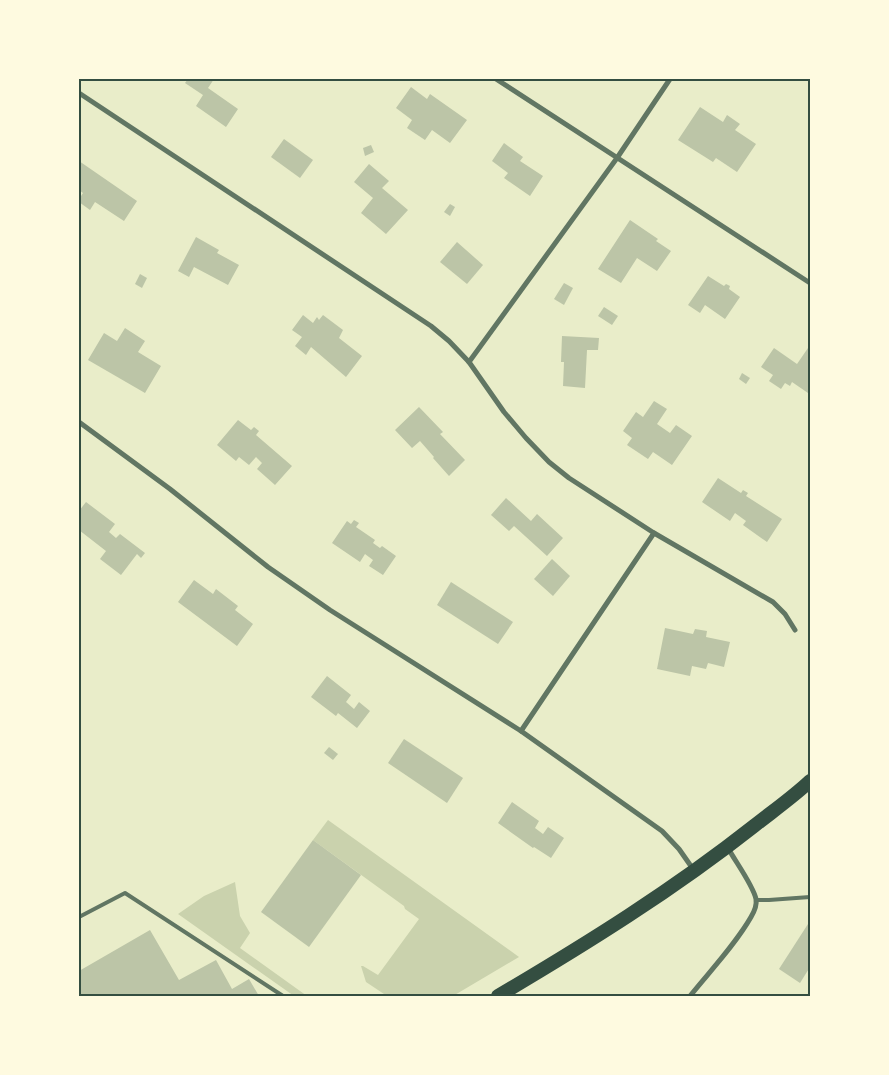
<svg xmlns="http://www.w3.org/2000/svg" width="889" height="1075" font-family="'DM Sans',sans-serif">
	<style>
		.green { fill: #cad2ad }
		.building { fill: #bcc5a7 }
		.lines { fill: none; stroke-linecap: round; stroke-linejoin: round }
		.service { stroke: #617663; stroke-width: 4 }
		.minor { stroke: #617663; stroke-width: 5 }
		.trunk { stroke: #344e41; stroke-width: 14 }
		.neatline { fill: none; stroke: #344e41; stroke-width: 2 }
	</style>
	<rect width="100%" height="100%" fill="#e9edc9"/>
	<g class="green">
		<polygon points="328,820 519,957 453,996 387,996 366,982 361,966 363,966 378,975 419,919 405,909 404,906 313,840"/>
		<polygon points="235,882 240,916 250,933 240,948 307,996 294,996 178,914 204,896"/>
	</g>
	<g class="building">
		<polygon points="188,79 214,79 208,88 238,109 226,127 196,106 203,95 185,83"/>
		<polygon points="411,87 427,99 430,94 467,120 450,143 432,130 425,140 407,128 412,120 396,108"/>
		<polygon points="700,107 723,122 727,115 740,124 735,130 756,144 737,172 716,158 713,162 678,140"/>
		<polygon points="284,139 313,160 300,178 271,157"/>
		<polygon points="504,143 523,157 520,161 543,176 530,196 504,178 508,173 492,161"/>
		<polygon points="371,145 374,152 365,156 363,148"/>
		<polygon points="79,161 137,201 124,221 95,202 90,210 79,202 79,199 83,193 79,190"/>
		<polygon points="369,164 389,181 382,188 408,210 386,234 361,213 373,198 354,182"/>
		<polygon points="450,204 455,207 450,216 444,212"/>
		<polygon points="630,220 658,239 656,241 671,251 657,271 637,258 621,283 598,269"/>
		<polygon points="196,237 219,250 217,253 239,265 228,285 194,267 189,277 178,271"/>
		<polygon points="457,242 483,265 467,284 440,262"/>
		<polygon points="140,274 147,278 142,288 135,284"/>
		<polygon points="708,276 724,286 726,284 730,286 729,289 740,297 725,319 705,305 700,313 688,305"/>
		<polygon points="564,283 573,288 564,305 554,299"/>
		<polygon points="604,307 618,316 612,325 598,316"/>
		<polygon points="303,315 313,323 317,317 319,320 323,315 343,330 339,338 362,356 346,377 311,347 306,355 295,346 302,337 292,330"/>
		<polygon points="125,328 145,341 138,352 161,366 145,393 88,360 104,333 117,341"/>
		<polygon points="562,336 599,338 598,350 587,350 585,388 563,386 564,362 561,362"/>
		<polygon points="774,348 797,364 808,348 810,349 810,390 808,393 792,382 790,386 785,383 781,389 769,381 773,375 761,367"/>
		<polygon points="742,373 750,378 746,384 739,379"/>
		<polygon points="654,401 667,409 657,424 670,433 676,425 692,436 672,465 653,452 648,459 627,445 632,438 623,431 636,412 643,417"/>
		<polygon points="419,407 443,432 440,434 465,460 449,476 433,458 434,457 420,441 412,448 395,430"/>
		<polygon points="238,420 251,430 254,427 259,431 256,435 292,466 275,485 257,469 262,463 256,457 249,465 239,457 236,461 217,445"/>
		<polygon points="718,478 741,493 743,490 748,493 746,496 782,519 767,542 743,525 746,521 735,513 730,521 702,502"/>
		<polygon points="506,498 531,521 537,514 563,538 547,556 514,526 509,531 491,515"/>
		<polygon points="86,502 115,524 109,532 116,538 120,534 145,553 141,558 137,554 121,575 100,559 106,551 79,530 79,511"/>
		<polygon points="354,520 359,523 356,527 375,540 373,543 380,548 382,546 396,556 383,575 369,566 373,560 365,554 360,562 332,543 347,521 351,524"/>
		<polygon points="552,559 570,576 553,596 534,579"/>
		<polygon points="194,580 213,594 216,589 238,606 235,610 253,624 237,646 178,602"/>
		<polygon points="451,582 513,622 498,644 437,605"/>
		<polygon points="665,628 693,634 695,629 707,631 706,637 730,642 724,667 708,663 706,669 692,666 690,676 657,669"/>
		<polygon points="327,676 351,695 346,702 354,709 359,702 370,711 357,728 338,713 336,716 311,697"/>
		<polygon points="404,739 463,778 447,803 388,763"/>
		<polygon points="329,747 338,754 333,760 324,753"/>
		<polygon points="512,802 539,821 535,828 543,834 548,827 564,838 551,858 534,847 533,848 498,823"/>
		<polygon points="313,840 361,875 309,947 261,912"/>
		<polygon points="808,924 810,926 810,967 800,983 779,969"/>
		<polygon points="150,930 179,980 216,960 232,989 249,979 259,996 79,996 79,971"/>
	</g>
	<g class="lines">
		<g class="service">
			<polyline points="756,900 769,900 810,897"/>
			<polyline points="79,917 125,893 283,996"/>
		</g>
		<g class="minor">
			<polyline points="496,79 810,283"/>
			<polyline points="79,93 431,326 449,341 469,362 504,412 526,438 549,462 569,478 654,533 773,602 785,614 795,630"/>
			<polyline points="469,362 617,158 670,79"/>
			<polyline points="79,422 170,489 268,567 330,610 521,731 662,831 679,849 693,869"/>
			<polyline points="521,731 654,533"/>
			<path d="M 690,996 C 710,971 735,945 751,917 C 754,912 757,905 756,899 C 753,885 735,861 728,848"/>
		</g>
		<path class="trunk" d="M 498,996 C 586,944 673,890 754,826 C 773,811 793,797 810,781"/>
	</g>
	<rect width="889" height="1075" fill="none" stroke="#fefae0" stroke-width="160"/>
	<rect x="80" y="80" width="729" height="915" class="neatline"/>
</svg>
